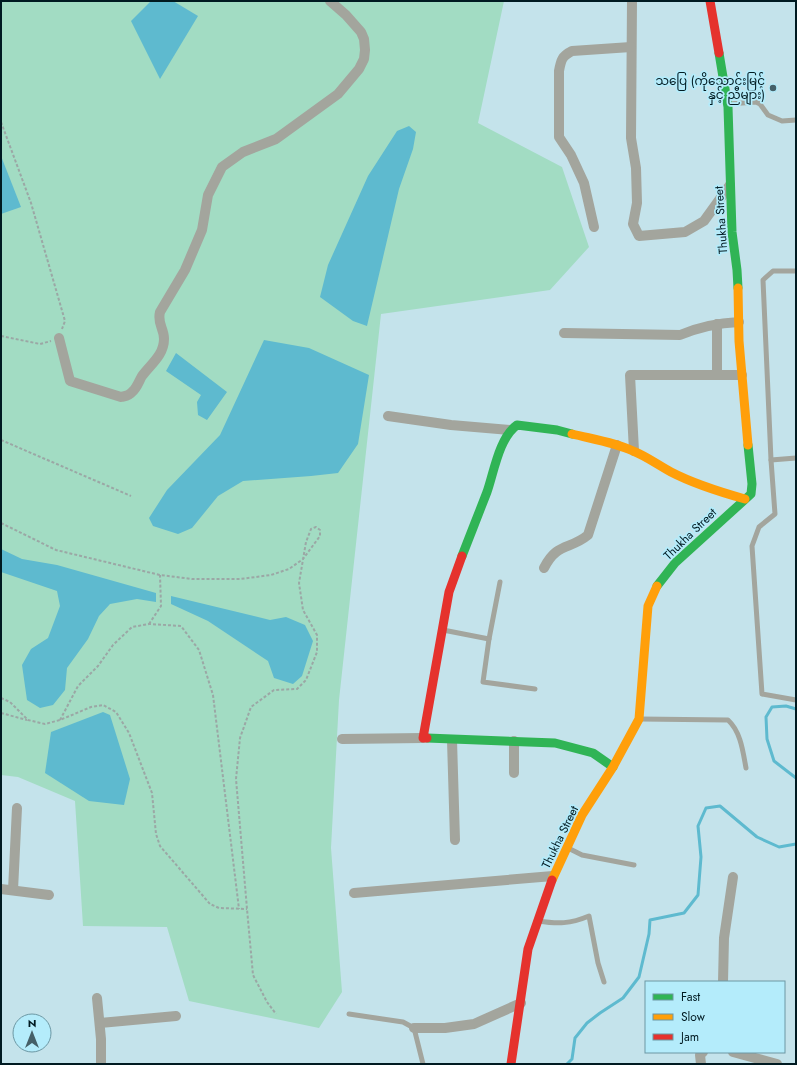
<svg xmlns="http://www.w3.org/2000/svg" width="797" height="1065" font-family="Jost,'Noto Sans Myanmar',sans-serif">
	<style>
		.green { fill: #a2dcc3 }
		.water { fill: #5ebacf }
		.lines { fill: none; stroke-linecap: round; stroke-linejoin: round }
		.stream { stroke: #5ebacf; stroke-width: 3 }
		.path { stroke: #9ba7a5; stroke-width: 2; stroke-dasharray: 3 2; stroke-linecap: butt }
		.lane { stroke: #a3a59d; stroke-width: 5 }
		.street { stroke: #a3a59d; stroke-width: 10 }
		.fast { stroke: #30b455; stroke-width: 9 }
		.slow { stroke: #ff9f0a; stroke-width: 9 }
		.jam { stroke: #e5322d; stroke-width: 9 }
		.poi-dot { fill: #456068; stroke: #b4ecfb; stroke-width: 1.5 }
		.labels { text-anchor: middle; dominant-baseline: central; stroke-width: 3.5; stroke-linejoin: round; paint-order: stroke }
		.poi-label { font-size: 12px; fill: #001a21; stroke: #b4ecfb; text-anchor: end }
		.street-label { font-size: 12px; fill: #001a21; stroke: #b4ecfb }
	</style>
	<rect width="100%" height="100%" fill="#c4e3eb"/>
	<polygon class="green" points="1,1 504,1 478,123 562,167 589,247 550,290 381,314 339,700 331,848 342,992 319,1028 189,1001 167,927 83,926 75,801 18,777 1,775"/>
	<g class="water">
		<polygon points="151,1 173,1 198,16 160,79 131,21"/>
		<polygon points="409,126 416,132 413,149 399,189 367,326 353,321 320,297 328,265 368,176 397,131"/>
		<polygon points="1,156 21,207 1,214"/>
		<polygon points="264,340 309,348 369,375 358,444 338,473 311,476 243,481 218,496 192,528 178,534 153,526 149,518 167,490 220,435"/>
		<polygon points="176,353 227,392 207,420 198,415 197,402 201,395 166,371"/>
		<polygon points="1,549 22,559 57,565 156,593 156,602 137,599 110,604 99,616 88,639 67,668 65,690 53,705 40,708 27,700 22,665 31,649 48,638 60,606 57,591 1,572"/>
		<polygon points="171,596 270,620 286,617 305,625 313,641 302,676 293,684 274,678 268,661 208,621 171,604"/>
		<polygon points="103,712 110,715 130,779 124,805 89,801 45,773 51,732"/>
	</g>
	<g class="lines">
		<g class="stream">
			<polyline points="796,709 786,706 772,707 766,717 767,739 774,761 796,778"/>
			<polyline points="567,1064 572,1059 575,1038 587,1023 600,1013 623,998 639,977 649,934 650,920 684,913 698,895 701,857 698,826 706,808 720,806 757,837 779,847 796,844"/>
		</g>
		<g class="path">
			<polyline points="1,122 31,203 65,321 62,329"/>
			<polyline points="1,336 40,344 51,341"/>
			<polyline points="1,440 131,496"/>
			<polyline points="1,523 56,550 160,575 192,579 240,579 271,575 289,569 303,559 320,536 320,530 316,527 311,529 306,542 299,583 303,610 317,635 317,652 306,680 297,689 274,690 251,707 240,738 236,779 247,909 253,975 267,1002 276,1014"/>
			<polyline points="149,624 161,606 160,575"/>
			<polyline points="1,698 10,702 28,720 45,724 60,720 91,707 103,705 116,712 129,733 152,793 156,834 160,846 210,904 219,908 247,909"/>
			<polyline points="1,713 27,720"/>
			<polyline points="60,720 78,686 98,666 113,645 132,627 149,624 181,626 199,650 213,695 239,909"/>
		</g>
		<g class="lane">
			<polyline points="728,104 756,102 760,104 768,115 782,121 796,120"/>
			<polyline points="796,271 773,271 763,280 771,460 775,514 759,527 752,546 762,694 796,700"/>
			<polyline points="771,460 796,458"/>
			<polyline points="443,630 489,639 500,582"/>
			<polyline points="489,639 483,682 535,689"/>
			<path d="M 640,719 L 728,720 C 741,732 743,752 746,768"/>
			<polyline points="568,848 582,855 634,865"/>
			<path d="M 538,921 C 558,924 570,924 589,916 L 598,963 L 604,982"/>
			<polyline points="349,1014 403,1022 414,1028 423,1064"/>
		</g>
		<g class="street">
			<polyline points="632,1 631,138 636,168 637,203 633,224 639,236 685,232 704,221 730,185"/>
			<path d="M 594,227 L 584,183 L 571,155 L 559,137 L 559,71 C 561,60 562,56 572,51 L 631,47"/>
			<polyline points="717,324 717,375"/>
			<path d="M 564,333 L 680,335 C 699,327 718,323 739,322"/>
			<path d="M 59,338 L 70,381 L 121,397 C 125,396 129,396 132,392 C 137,388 139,381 142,376 C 151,364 164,355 164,339 C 164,328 157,324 160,312 L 185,270 L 202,230 L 208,195 L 222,167 L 243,152 L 276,139 L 338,94 L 359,69 L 364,59 L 365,50 L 364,39 L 361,32 L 346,15 L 330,1"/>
			<polyline points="388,416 451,425 510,430"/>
			<polyline points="634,451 630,375 742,375"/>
			<path d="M 544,568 C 557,542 570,550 588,535 L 617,445"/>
			<polyline points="342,739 423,738"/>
			<polyline points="452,740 455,840"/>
			<polyline points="514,741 514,773"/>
			<polyline points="1,889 49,895"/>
			<polyline points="13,890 17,808"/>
			<polyline points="354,893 553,876"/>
			<polyline points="723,982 724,938 733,877"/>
			<polyline points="97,998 101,1039 101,1064"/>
			<polyline points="100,1023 176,1016"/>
			<polyline points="414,1028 445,1028 474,1024 521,1003"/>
			<polyline points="733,1052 777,1064"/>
			<polyline points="701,1064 700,1055 703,1052"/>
		</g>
		<g class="fast">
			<polyline points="719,53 728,107 732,232 737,270 738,288"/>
			<path d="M 462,556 C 470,535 479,513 487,492 C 494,472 499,438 517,425 L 557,430 L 572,434"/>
			<polyline points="657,586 675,563 751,494 752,484 748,445"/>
			<polyline points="427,738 555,743 593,753 613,767"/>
		</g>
		<g class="slow">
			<polyline points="738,288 739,341 748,445"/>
			<path d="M 572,434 C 592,439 614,442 633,451 C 646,456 658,465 671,472 C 694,484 720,492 745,499"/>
			<polyline points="552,880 582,815 613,767 639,719 648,606 657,586"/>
		</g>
		<g class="jam">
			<polyline points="710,1 719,53"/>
			<polyline points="427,738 423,738 449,592 462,556"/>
			<polyline points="511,1064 528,949 552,880"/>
		</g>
	</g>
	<circle class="poi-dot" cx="773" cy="88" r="4"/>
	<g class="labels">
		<g class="poi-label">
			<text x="765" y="81">သပြေ (ကိုသောင်းမြင့်<tspan x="765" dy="14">နှင့် ညီများ)</tspan></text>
		</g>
		<g class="street-label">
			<text transform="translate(721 220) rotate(-94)">Thukha Street</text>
			<text transform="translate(690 534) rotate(-44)">Thukha Street</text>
			<text transform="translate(560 837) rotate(-64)">Thukha Street</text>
		</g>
	</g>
	<rect width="797" height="1065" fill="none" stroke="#001a21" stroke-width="4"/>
	<rect x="645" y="981" width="140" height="72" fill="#b4ecfb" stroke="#6c98a4"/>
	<rect x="653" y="994" width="20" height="6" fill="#30b455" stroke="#6c98a4"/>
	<text x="681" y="1001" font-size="12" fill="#001a21">Fast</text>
	<rect x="653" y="1014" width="20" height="6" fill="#ff9f0a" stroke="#6c98a4"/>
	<text x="681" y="1021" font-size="12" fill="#001a21">Slow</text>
	<rect x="653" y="1034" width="20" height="6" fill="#e5322d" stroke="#6c98a4"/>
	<text x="681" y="1041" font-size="12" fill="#001a21">Jam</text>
	<g transform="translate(32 1033)"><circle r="19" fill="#b4ecfb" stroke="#6c98a4"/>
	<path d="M0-3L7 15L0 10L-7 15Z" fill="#456068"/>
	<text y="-6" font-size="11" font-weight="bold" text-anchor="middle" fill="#001a21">N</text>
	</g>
</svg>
